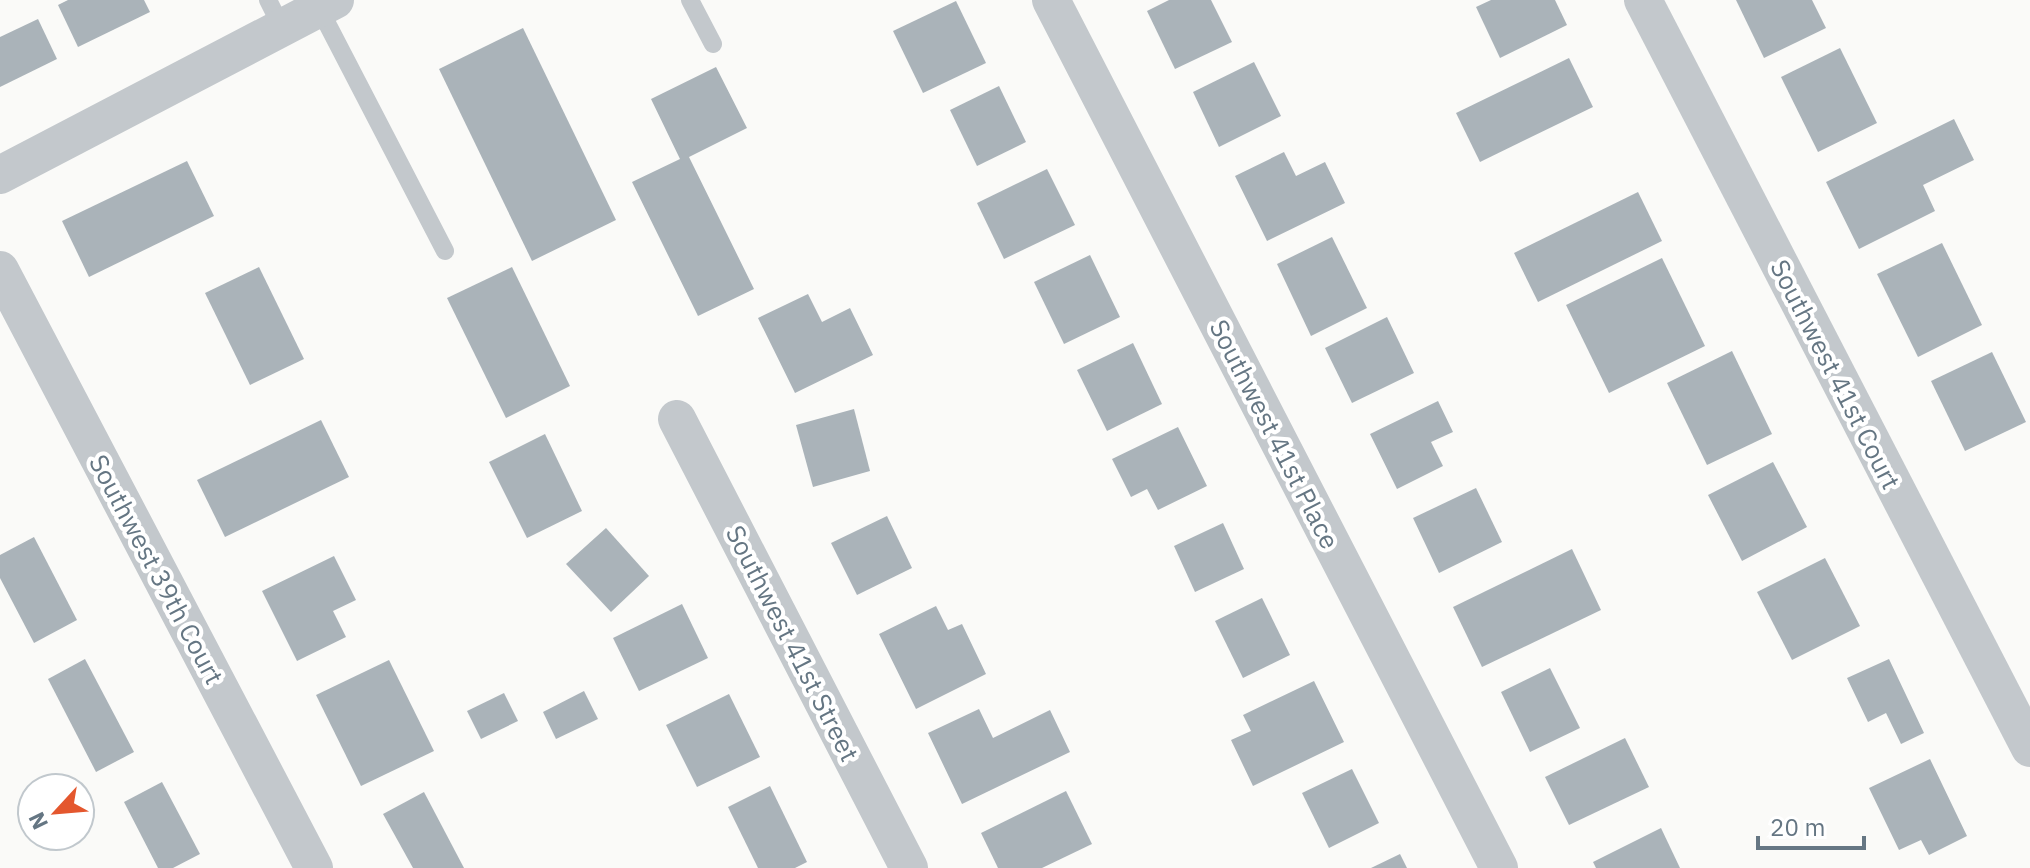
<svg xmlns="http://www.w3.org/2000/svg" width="2030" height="868" font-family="'IBM Plex Sans',sans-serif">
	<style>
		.building { fill: #aab3b9 }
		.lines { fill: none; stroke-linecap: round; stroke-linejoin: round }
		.lane { stroke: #c3c8cc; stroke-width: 18 }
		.street { stroke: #c3c8cc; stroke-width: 38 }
		.labels { text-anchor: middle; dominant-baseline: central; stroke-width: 8; stroke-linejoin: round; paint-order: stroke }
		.street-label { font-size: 26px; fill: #657683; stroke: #fff }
	</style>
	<rect width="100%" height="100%" fill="#fafaf8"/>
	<g class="building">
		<polygon points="68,0 144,0 150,12 78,47 58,5"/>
		<polygon points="1169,0 1211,0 1232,42 1175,69 1147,11"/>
		<polygon points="1491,0 1555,0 1567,25 1500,58 1476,7"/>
		<polygon points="1736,0 1812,0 1826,28 1764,58"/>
		<polygon points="956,1 986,63 923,93 893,31"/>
		<polygon points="38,19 57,59 0,87 0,37"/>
		<polygon points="523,28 616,220 532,261 439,69"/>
		<polygon points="1840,48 1877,123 1818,152 1781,77"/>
		<polygon points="1569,58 1593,107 1480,162 1456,113"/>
		<polygon points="1254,62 1281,116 1219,147 1193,92"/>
		<polygon points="716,67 747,128 689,157 754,289 698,316 632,182 680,159 651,99"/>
		<polygon points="999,86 1026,142 977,166 950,110"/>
		<polygon points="1954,119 1974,160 1923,185 1935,211 1859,249 1826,182"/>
		<polygon points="1284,152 1296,176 1325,162 1345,203 1267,241 1235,176"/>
		<polygon points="187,161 214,216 89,277 62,221"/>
		<polygon points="1047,169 1075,225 1004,259 977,203"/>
		<polygon points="1638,192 1662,241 1538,302 1514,253"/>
		<polygon points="1332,237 1367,308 1311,336 1277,264"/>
		<polygon points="1942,243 1982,325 1918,357 1877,274"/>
		<polygon points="1090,255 1120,317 1064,344 1034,282"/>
		<polygon points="1662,258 1705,346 1609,393 1566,305"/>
		<polygon points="259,267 304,359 250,385 205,293"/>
		<polygon points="512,267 570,386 506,418 447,298"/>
		<polygon points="808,294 822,322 850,308 873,355 795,393 758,318"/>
		<polygon points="1387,317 1414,373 1352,403 1325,348"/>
		<polygon points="1133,343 1162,404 1107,431 1077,370"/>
		<polygon points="1732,351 1772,434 1707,465 1667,383"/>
		<polygon points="1992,352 2026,422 1965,451 1931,381"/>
		<polygon points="1438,401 1453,432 1431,442 1443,466 1397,489 1370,434"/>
		<polygon points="854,409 870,471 813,487 796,425"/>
		<polygon points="321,420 349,477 225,537 197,480"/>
		<polygon points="1178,427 1207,486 1158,510 1147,489 1131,497 1112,459"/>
		<polygon points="545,434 582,511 527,538 489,462"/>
		<polygon points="1773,462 1807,527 1742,561 1708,495"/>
		<polygon points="1476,488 1502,542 1439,573 1413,518"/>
		<polygon points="887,516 912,568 857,595 831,543"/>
		<polygon points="1223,523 1244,569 1195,592 1174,546"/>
		<polygon points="606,528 649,576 611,612 566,564"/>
		<polygon points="34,537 77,620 34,643 0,578 0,555"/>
		<polygon points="1572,549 1601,610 1482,667 1453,607"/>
		<polygon points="334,556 356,600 333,611 346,637 297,661 262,591"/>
		<polygon points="1825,558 1860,626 1792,660 1757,592"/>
		<polygon points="1262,598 1290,655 1243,678 1215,621"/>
		<polygon points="682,604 708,658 639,691 613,638"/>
		<polygon points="936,606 948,630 962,624 986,674 916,709 879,634"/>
		<polygon points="85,659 134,752 96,772 48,679"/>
		<polygon points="1889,659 1924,733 1901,744 1886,713 1868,722 1847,678"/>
		<polygon points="389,660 434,751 361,786 316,695"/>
		<polygon points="1550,668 1580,728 1530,752 1501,692"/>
		<polygon points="1314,681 1344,742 1253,786 1231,740 1251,731 1243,715"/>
		<polygon points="584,691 598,719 556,739 543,712"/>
		<polygon points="504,693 518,721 481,739 467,711"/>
		<polygon points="729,694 760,757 697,787 666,725"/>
		<polygon points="979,709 993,738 1050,710 1070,752 962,804 928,733"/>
		<polygon points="1625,738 1649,787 1569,825 1545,777"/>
		<polygon points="1930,759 1967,836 1929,855 1921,840 1899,850 1869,788"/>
		<polygon points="1352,769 1379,823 1329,848 1302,793"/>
		<polygon points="162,782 200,854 173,868 158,868 124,802"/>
		<polygon points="770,786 807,862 795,868 758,868 728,807"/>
		<polygon points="1066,791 1092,844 1042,868 998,868 981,833"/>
		<polygon points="424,792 464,868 413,868 383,814"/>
		<polygon points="1661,828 1680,868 1596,868 1593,862"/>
		<polygon points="1400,854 1407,868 1371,868"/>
	</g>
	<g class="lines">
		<g class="lane">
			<polyline points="268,0 282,28"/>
			<polyline points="690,0 713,44"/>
			<polyline points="319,8 445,251"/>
		</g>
		<g class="street">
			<polyline points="1051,0 1499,868"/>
			<polyline points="1643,0 2030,748"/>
			<polyline points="0,175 335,0"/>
			<polyline points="0,270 314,868"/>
			<polyline points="677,419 909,868"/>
		</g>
	</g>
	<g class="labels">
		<g class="street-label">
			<text transform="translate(1836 374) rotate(63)">Southwest 41st Court</text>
			<text transform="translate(1275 434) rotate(63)">Southwest 41st Place</text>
			<text transform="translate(157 569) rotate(62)">Southwest 39th Court</text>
			<text transform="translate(793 643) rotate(63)">Southwest 41st Street</text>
		</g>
	</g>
	<g transform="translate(56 812) rotate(244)"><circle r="38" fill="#ffffff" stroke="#c1c8cd" stroke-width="2"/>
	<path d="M0-6L14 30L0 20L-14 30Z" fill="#e4572e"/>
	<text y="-12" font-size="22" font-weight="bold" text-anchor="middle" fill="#657683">N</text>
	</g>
	<path d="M1758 836v12h106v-12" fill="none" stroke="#657683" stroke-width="4"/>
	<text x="1770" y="836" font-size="24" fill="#657683" stroke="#ffffff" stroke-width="6" paint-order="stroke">20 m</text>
</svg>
